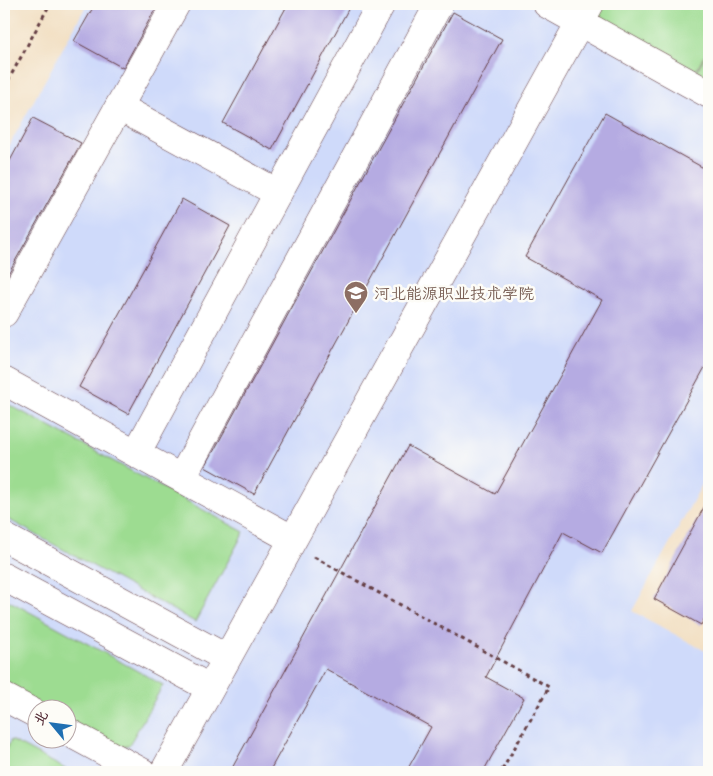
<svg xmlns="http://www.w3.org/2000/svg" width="713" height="776" font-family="Sriracha,'LXGW WenKai TC',sans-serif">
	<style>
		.built { fill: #cfdafa; fill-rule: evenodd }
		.green { fill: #9ddc91; stroke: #747e5e }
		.building { fill: #b5abe2 }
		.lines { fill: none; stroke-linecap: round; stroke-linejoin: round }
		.minor-casing { stroke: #633c42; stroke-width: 29 }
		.path { stroke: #633c42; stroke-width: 3; stroke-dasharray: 4 4; stroke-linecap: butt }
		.minor { stroke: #fff; stroke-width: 28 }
		.labels { text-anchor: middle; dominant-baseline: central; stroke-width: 5; stroke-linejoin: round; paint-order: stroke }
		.education-label { font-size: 16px; fill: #785e54; stroke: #fdfcf7; text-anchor: start }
	</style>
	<rect width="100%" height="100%" fill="#fdfcf7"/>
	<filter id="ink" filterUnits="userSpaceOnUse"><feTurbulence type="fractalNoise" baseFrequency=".02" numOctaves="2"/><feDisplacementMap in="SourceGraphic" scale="10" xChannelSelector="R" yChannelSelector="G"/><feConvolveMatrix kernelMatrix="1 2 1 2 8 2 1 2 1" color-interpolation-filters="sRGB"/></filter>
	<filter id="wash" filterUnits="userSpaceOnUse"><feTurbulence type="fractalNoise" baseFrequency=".0096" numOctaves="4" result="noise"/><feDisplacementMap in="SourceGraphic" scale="20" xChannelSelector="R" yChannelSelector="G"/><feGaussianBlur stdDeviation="1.12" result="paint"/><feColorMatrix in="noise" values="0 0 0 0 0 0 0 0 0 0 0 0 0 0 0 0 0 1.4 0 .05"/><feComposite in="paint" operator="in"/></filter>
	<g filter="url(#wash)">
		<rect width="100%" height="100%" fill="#f2dfc2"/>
		<path class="built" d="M 87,4 L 709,4 L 709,472 L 632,611 L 709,653 L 709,772 L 4,772 L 4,155 ZM 38,708 L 68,708 L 68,738 L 38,738 Z"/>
		<g class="green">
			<polygon points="596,4 709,5 709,47 692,78 587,21"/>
			<polygon points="709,49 709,87 693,78"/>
			<polygon points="4,402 244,532 195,622 4,517"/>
			<polygon points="4,598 163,685 129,745 115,749 68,723 68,708 41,708 4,688"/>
			<polygon points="11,740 71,772 4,772 4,753"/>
		</g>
		<g id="blocks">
			<g class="building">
				<polygon points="95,4 158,4 123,68 74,41"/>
				<polygon points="288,4 351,4 272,150 223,123"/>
				<polygon points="453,12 502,39 254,494 205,467"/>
				<polygon points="605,113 709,171 709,360 602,553 563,532 486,677 524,698 483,772 406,772 431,727 326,669 269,772 230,772 408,446 495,494 602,300 525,257"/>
				<polygon points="33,118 81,143 4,281 4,172"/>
				<polygon points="182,199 230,226 128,414 79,387"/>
				<polygon points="709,498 709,610 701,625 654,599"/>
			</g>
		</g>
	</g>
	<g filter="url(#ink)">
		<use href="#blocks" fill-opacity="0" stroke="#633c42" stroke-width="1"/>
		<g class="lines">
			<defs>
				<g id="minor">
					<polyline points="547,4 709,94"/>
					<polyline points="119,107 278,193"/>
					<polyline points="4,313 176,4"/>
					<polyline points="4,381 292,539"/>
					<polyline points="137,452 381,4"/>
					<polyline points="182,477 439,4"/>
					<polyline points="4,537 226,658"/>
					<polyline points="4,577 210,688"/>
					<polyline points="4,697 38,715"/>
					<polyline points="68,732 142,772"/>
					<polyline points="164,772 590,4"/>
				</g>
			</defs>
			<use href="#minor" class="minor-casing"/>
			<g class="path">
				<polyline points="4,88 50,4"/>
				<polyline points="314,557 549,687 501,772"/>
			</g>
			<use href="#minor" class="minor"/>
		</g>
	</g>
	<defs>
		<symbol id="university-pin" viewBox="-11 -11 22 30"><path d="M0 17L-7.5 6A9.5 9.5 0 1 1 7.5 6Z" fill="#8d6e63" stroke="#fdfcf7"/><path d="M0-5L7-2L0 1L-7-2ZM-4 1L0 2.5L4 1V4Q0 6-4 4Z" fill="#fff"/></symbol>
	</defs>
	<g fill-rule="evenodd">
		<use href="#university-pin" x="342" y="279" width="28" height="38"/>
	</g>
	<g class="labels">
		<g class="education-label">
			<text x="374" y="293">河北能源职业技术学院</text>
		</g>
	</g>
	<rect width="713" height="776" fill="none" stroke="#fdfcf7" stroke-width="20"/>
	<g transform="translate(52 724) rotate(299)"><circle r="24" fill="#fdfcf7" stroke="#b5a4a5"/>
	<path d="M0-4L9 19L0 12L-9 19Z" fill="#1f6fb2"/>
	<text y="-8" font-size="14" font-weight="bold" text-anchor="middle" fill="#4a1f2b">北</text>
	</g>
</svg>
